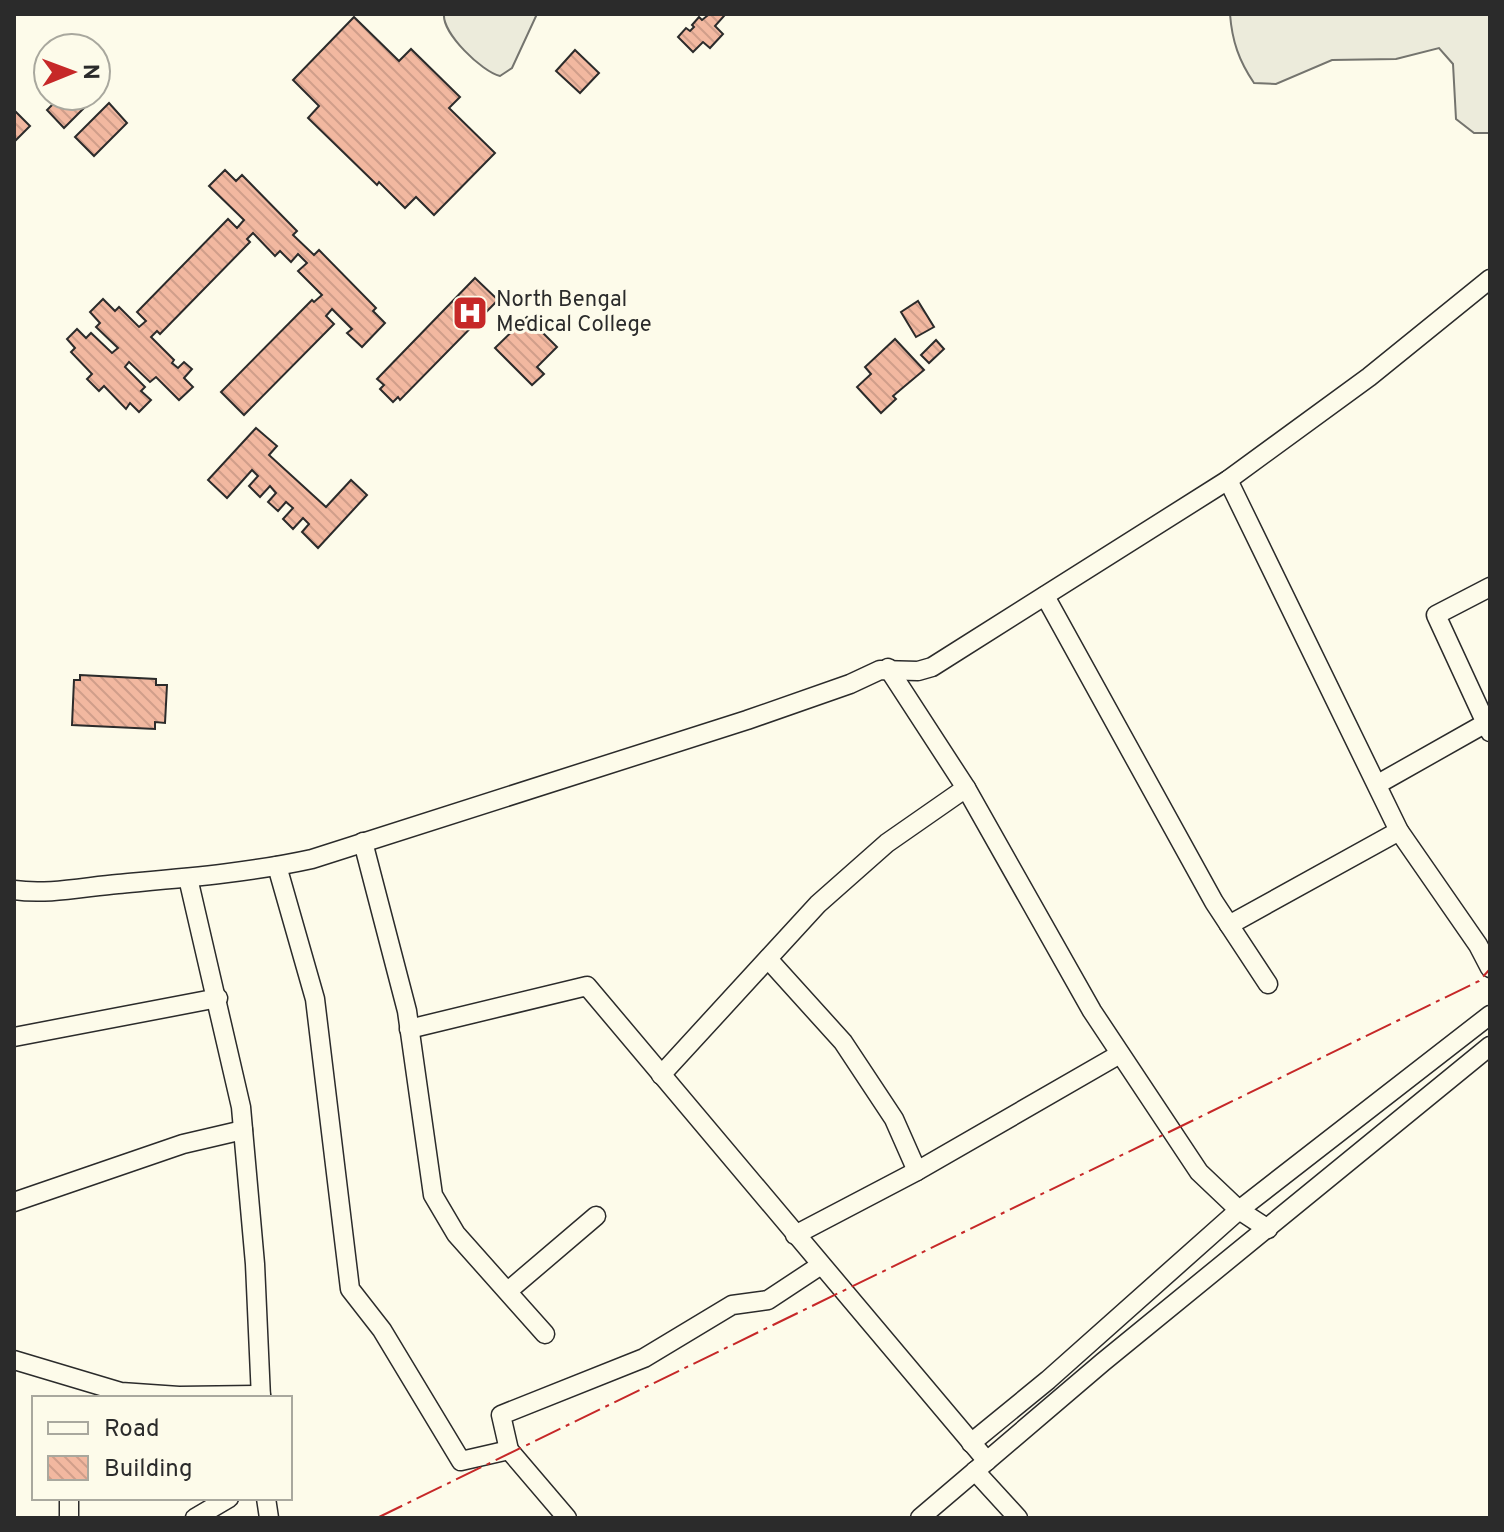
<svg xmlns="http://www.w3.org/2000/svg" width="1504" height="1532" font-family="Overpass,sans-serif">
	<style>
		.grass { fill: #ecebdb; stroke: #74746e; stroke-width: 2 }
		.building { fill: url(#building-back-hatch); stroke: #2b2b2b; stroke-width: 2 }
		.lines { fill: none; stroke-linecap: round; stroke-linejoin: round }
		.minor-casing { stroke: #2b2b2b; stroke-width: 21 }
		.minor { stroke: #fdfbea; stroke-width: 18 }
		.power { stroke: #c62828; stroke-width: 2; stroke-dasharray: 28 6 4 6; stroke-linecap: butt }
		.labels { text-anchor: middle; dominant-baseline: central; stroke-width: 6; stroke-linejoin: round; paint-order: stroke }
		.poi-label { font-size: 22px; fill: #2b2b2b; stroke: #fdfbea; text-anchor: start }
	</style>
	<defs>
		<pattern id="building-back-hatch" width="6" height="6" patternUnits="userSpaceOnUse" patternTransform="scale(2)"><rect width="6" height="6" fill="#f2b8a0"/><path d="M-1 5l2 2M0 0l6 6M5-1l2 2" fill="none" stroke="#d09e8a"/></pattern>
	</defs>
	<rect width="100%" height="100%" fill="#fdfbea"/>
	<g class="grass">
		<path d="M 444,14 L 537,14 L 512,68 L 500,76 C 482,72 442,33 444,14 Z"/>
		<path d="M 1230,14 L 1490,14 L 1490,133 L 1474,133 L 1456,119 L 1453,64 L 1439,48 L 1396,59 L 1332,60 L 1276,84 L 1254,83 C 1239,61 1232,41 1230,14 Z"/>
	</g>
	<g class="building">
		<polygon points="705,14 721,14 724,16 715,26 723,34 710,48 703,42 693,52 678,37 686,28 690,31 694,27 692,25 699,17 702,20 707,16"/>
		<polygon points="354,17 399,61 411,49 460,97 449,108 495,153 434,215 416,197 405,208 379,182 377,185 308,118 319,106 293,80"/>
		<polygon points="575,50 599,73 580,93 556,71"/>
		<polygon points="96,90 99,93 64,128 47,110 61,96 96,96"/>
		<polygon points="109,103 127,123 94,156 75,137"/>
		<polygon points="14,110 30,126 14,142"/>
		<polygon points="225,170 236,181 242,175 297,231 293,235 314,255 319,250 376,308 373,311 385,323 362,347 347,333 352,329 332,309 326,316 334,324 244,415 221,392 312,300 314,302 322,295 298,271 307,263 298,254 291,262 280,251 275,256 253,233 247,239 250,242 160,334 157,331 151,337 174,360 172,363 178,368 184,362 192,369 184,378 193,387 179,400 156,377 150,382 129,362 125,367 145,387 141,391 151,400 139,412 130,403 126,409 104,386 99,391 87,379 92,374 71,352 75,348 67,339 77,329 86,338 91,333 112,353 118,348 96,327 100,323 90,312 103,299 115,311 119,307 139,327 146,321 137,312 228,219 237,228 244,220 209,186"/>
		<polygon points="475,278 498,300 400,400 398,397 393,402 380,389 384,385 377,379"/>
		<polygon points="918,301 934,327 916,337 901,312"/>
		<polygon points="527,317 557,347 537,367 544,374 532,385 495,348"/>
		<polygon points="895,339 924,370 893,396 896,399 881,413 857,387 871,374 865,367"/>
		<polygon points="936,340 944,349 929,363 921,355"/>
		<polygon points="256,428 277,446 269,455 326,507 351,480 367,495 318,548 302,532 309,524 303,518 293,529 283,519 293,508 286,502 278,511 268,502 276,493 270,486 260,497 249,486 258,476 252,470 227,498 208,480"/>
		<polygon points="80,675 156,679 156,685 167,685 165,723 155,722 155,729 72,725 74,680 80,680"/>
	</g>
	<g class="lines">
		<defs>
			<g id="minor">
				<polyline points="1228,480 1399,831 1478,945 1490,968"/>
				<polyline points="1490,587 1436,615 1490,732"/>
				<polyline points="1045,596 1214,902 1268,984"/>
				<polyline points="888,668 966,788 1092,1011 1199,1172 1239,1210 1268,1229"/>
				<polyline points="1378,784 1486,723"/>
				<polyline points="363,842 407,1011 433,1195 456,1234 545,1334"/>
				<polyline points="277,866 315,999 350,1289 382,1330 461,1461 509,1450"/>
				<polyline points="188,878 241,1107 255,1264 261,1398"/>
				<path d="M 14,890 C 47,895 84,887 118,884 C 183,878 248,873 312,859 L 747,720 L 850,684 L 880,670 L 918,671 L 932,667 L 1228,480 L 1369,377 L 1490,279"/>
				<polyline points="1229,925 1399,831"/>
				<polyline points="768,959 843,1042 894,1119 917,1171"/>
				<polyline points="409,1029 587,986 987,1461"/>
				<polyline points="14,1037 218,998"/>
				<polyline points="661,1075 818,904 887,843 966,788"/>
				<polyline points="14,1202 183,1144 243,1130"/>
				<polyline points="795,1235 917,1171 1120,1054"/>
				<polyline points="508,1291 596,1216"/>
				<polyline points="14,1360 121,1392 179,1396 261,1395"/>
				<polyline points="971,1443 1048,1380 1239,1210 1490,1015"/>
				<polyline points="975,1471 1018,1518"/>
				<polyline points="266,1498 269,1518"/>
				<polyline points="69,1518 69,1498"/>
				<polyline points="195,1518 229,1498"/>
				<polyline points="567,1518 509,1450 501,1415 644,1358 732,1305 768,1300 821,1265"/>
				<polyline points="920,1518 1103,1362 1490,1046"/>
			</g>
		</defs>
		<use href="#minor" class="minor-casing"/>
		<use href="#minor" class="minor"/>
		<polyline class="power" points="377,1518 1479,981 1490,969"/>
	</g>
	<defs>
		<symbol id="hospital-square" viewBox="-11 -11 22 22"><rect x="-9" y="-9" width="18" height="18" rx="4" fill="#c62828" stroke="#fdfbea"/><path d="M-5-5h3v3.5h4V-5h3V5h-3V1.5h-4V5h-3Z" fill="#fff"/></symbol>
	</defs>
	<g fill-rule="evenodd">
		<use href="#hospital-square" x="450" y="293" width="40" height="40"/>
	</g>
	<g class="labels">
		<g class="poi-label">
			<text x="496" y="300">North Bengal<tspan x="496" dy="25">Medical College</tspan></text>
		</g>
	</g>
	<rect width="1504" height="1532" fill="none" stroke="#2b2b2b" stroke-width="32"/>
	<rect x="32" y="1396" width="260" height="104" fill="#fdfbea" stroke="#a9a89e" stroke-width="2"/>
	<rect x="48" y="1422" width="40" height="12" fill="#fdfbea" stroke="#a9a89e" stroke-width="2"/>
	<text x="104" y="1436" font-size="24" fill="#2b2b2b">Road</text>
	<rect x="48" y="1456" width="40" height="24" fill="url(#building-back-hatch)" stroke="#a9a89e" stroke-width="2"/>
	<text x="104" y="1476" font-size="24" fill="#2b2b2b">Building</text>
	<g transform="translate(72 72) rotate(89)"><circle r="38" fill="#fdfbea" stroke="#a9a89e" stroke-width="2"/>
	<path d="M0-6L14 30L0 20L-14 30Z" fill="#c62828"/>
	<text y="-12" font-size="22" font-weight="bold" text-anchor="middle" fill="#2b2b2b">N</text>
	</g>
</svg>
